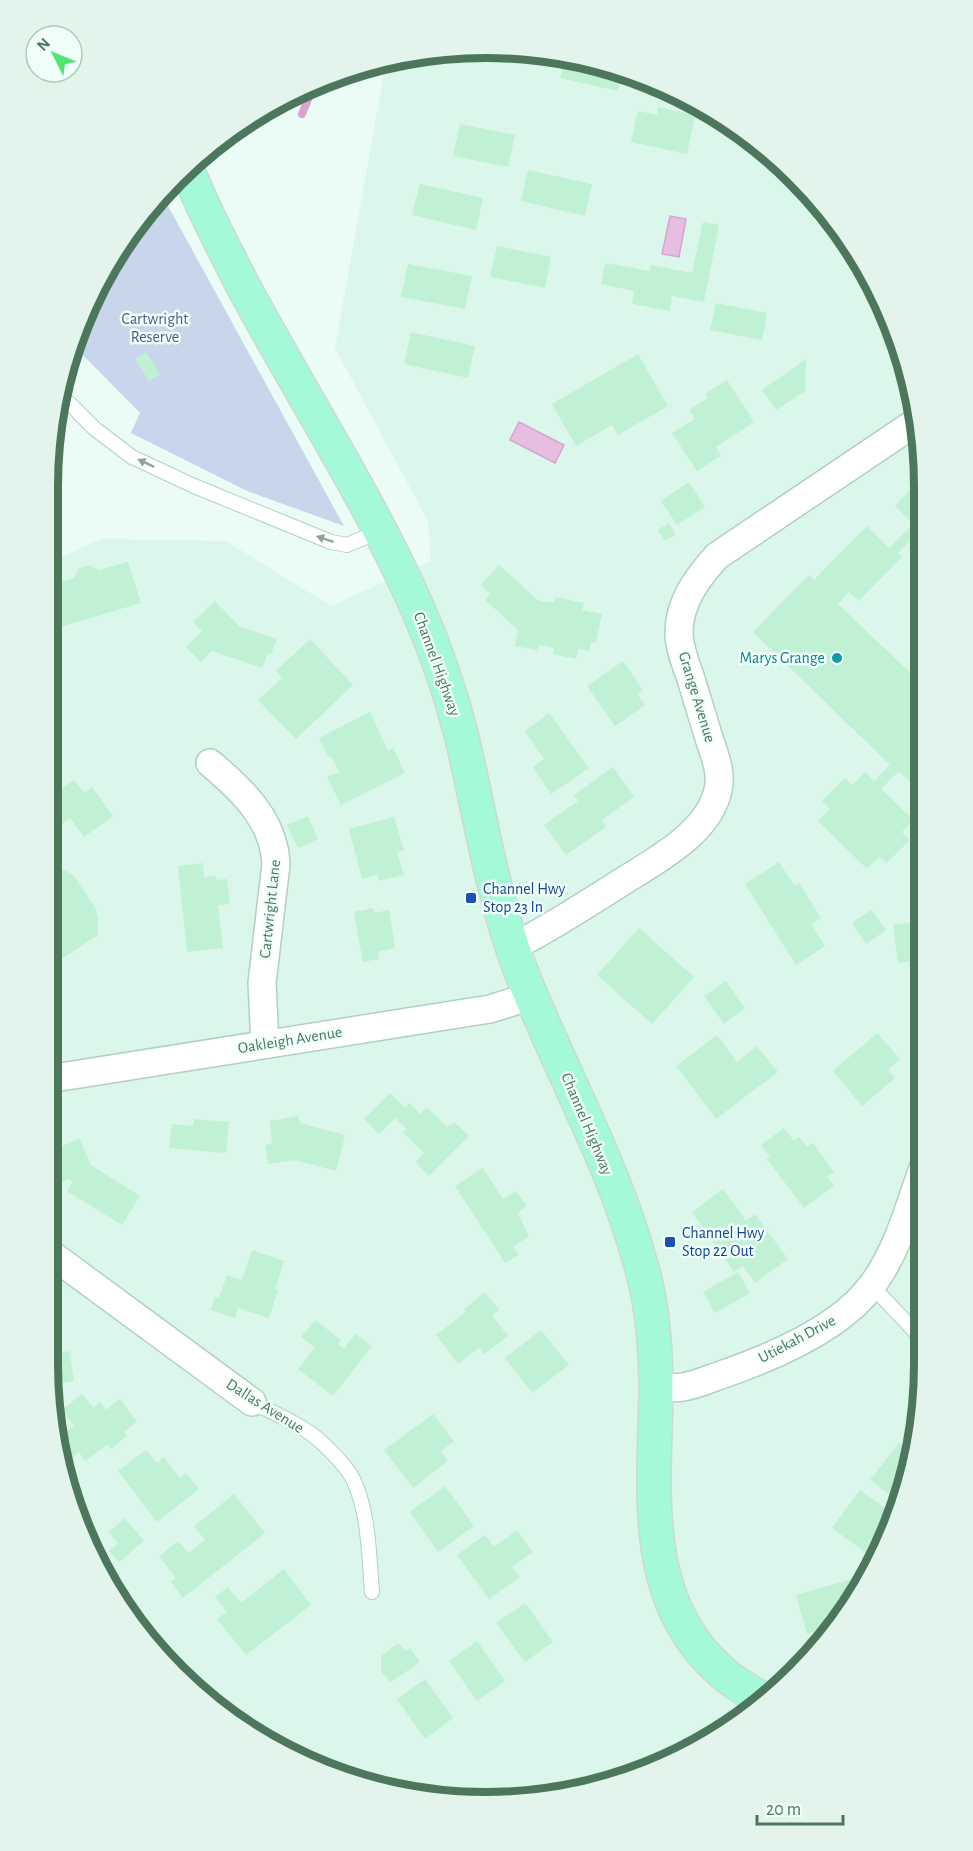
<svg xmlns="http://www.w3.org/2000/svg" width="973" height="1851" font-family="'Alegreya Sans',sans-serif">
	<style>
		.residential { fill: #dbf6ea }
		.green { fill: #c7d6ea }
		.water { fill: #e6bee0; stroke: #d8a4d0; stroke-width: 1.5 }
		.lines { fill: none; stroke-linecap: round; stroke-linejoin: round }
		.stream { stroke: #d8a4d0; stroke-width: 8 }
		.building { fill: #c1f1d5 }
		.lane-casing { stroke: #b1d1c0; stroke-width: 16 }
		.street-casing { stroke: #b1d1c0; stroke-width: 30 }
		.primary-casing { stroke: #cdd9d1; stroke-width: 36 }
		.lane { stroke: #fff; stroke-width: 14 }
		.street { stroke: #fff; stroke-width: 27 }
		.primary { stroke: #a4f9d9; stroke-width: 33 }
		.oneway { fill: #8ba795 }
		.culture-dot { fill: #0f9aa8; stroke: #f0fff9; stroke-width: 2 }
		.transit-dot { fill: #1a4fb4; stroke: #f0fff9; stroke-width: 2 }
		.labels { text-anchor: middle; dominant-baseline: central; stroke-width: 5; stroke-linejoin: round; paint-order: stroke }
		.park-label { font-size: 16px; fill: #4a5d89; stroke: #f0fff9 }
		.culture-label { font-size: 16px; fill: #0d838f; stroke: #f0fff9; text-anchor: end }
		.street-label { font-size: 16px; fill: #4d775c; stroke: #f0fff9 }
		.transit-label { font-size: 16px; fill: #164399; stroke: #f0fff9; text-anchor: start }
		.rim { fill: none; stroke: #4d775c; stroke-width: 8 }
	</style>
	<rect width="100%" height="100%" fill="#eafcf5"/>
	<polygon class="residential" points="516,49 600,63 681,93 775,157 835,220 892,319 921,429 924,1393 910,1478 880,1559 834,1632 776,1694 655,1769 516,1802 373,1788 243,1729 139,1632 71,1506 48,1364 49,563 101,539 226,541 331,606 431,561 428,521 335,348 386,62 430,52"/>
	<polygon class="green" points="162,195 344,526 247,491 131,433 140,413 73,345 93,292 139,219"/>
	<g class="water">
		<polygon points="670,216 686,219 679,257 662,254"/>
		<polygon points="519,422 564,445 555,463 510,440"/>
	</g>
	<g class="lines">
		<polyline class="stream" points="302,114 314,85"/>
	</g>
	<g class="building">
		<polygon points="516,49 540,53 538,62 508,56 506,63 475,57 476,50"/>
		<polygon points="465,51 463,61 423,53 430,52"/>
		<polygon points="565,57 600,63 623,71 618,91 560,78"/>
		<polygon points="658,107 695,115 687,154 631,142 638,111 657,115"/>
		<polygon points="460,124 515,135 508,167 453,156"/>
		<polygon points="528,170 592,184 585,216 521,201"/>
		<polygon points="420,184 483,198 476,230 412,215"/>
		<polygon points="703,222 719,225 704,302 672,296 670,311 632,304 634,291 601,284 605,263 650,271 651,265 692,273"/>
		<polygon points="497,246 551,257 545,288 490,277"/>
		<polygon points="408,264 472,276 465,309 401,297"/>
		<polygon points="716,303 767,313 762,340 710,330"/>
		<polygon points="886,308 892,319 895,333 880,312"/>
		<polygon points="411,332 475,346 468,378 404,364"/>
		<polygon points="896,335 908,378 907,378 883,344"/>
		<polygon points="146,352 160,374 149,381 135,359"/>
		<polygon points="638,354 668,406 618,435 612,425 576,446 552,404"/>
		<polygon points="806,359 805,391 776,410 762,390"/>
		<polygon points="727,380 754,422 716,447 721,456 697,471 672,433 695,419 689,410 708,398 705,394"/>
		<polygon points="921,478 922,535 919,532 898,553 902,557 859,601 849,592 838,604 922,684 922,793 899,771 881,789 913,820 902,832 910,840 887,863 879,857 867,869 818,821 830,809 822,801 845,778 852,785 865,772 874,781 890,765 753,632 809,575 814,580 867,526 889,548 913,524 895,506"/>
		<polygon points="689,482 705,507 677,525 661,501"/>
		<polygon points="669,523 676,535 664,541 658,530"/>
		<polygon points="128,562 141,603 49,630 49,585 74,578 78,569 89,565 99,570"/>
		<polygon points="499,565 539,601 554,603 556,597 584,603 582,610 602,614 596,643 591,642 590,651 579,649 576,659 553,654 554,648 539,645 537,650 515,646 518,630 485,600 490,594 481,585"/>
		<polygon points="215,601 239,626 277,639 271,654 268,653 262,668 212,651 201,662 186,647 202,631 193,622"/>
		<polygon points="310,639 353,685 296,739 258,700 282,678 276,671"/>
		<polygon points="623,661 643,690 637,694 645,705 615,726 587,686"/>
		<polygon points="370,712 388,751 393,748 405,773 341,805 327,777 339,772 331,756 328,757 319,738"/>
		<polygon points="549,713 589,768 551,794 533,767 544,759 525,731"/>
		<polygon points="613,767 634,797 602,820 606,827 566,855 544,825 578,801 574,795"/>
		<polygon points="74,780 84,793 92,787 113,816 84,837 70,818 59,826 49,812 49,799"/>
		<polygon points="308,816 318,839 298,848 287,825"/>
		<polygon points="394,817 404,850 397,852 404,875 379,881 377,874 362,879 349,829"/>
		<polygon points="779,862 795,886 799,883 821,918 811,924 825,946 796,965 745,884"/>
		<polygon points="203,863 204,877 216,876 216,880 227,879 230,904 218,905 223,948 187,952 178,866"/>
		<polygon points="64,870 73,875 95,907 98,919 98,935 48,968 48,881"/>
		<polygon points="373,908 374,913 389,910 395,948 378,952 379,959 363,962 354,912"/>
		<polygon points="871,910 886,930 866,944 852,923"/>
		<polygon points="923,921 923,960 898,963 893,925"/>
		<polygon points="639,928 694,977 652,1024 597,975"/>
		<polygon points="726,981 745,1008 724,1024 704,996"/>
		<polygon points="877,1033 900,1059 888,1070 895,1078 862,1106 833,1071"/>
		<polygon points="717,1035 737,1062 757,1046 778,1072 716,1119 676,1066"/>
		<polygon points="390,1093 405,1107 409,1103 420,1114 427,1107 447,1127 455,1123 469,1136 429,1176 416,1162 424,1153 403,1133 407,1129 395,1118 379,1134 364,1119"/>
		<polygon points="298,1116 300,1123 345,1135 336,1171 295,1160 268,1164 265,1145 272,1144 270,1121"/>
		<polygon points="194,1119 229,1122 226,1153 169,1148 172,1124 193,1126"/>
		<polygon points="784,1128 794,1141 799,1137 807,1147 813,1143 834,1172 827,1177 834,1186 804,1208 767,1159 770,1157 761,1145"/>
		<polygon points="79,1138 91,1165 140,1196 122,1225 67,1191 72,1183 70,1179 61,1183 52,1164 61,1160 56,1149"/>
		<polygon points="483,1168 503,1199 516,1191 527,1206 518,1213 529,1236 513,1247 519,1255 505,1263 455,1186"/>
		<polygon points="723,1189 746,1221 755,1214 788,1259 755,1283 743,1266 734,1272 692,1212"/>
		<polygon points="252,1250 284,1261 275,1289 278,1290 269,1318 238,1308 235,1318 211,1310 215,1297 219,1298 227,1275 242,1280"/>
		<polygon points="738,1272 750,1293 715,1313 703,1292"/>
		<polygon points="485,1292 499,1310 492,1315 508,1336 484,1354 479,1348 458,1364 436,1335 466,1312 464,1309"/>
		<polygon points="315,1320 341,1340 338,1344 344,1349 355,1334 372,1346 333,1396 298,1369 315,1347 301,1337"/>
		<polygon points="541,1330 569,1365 532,1393 505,1358"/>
		<polygon points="69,1351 74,1381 51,1385 48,1354"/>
		<polygon points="82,1394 93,1408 100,1402 106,1410 120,1399 137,1422 124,1432 127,1436 111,1449 107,1445 85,1461 79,1452 70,1459 62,1448 60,1437 74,1426 62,1410"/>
		<polygon points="921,1413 916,1442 905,1433"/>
		<polygon points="433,1414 454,1441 441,1451 448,1461 413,1488 384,1450"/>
		<polygon points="899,1443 914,1455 910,1478 901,1503 870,1480"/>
		<polygon points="146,1450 157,1463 164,1457 180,1478 186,1473 199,1489 157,1522 118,1471"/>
		<polygon points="445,1486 474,1526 438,1552 410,1512"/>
		<polygon points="860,1490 896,1516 881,1556 877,1561 832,1528"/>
		<polygon points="234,1494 265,1533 183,1598 171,1582 176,1578 159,1556 178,1541 188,1553 205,1540 194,1526"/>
		<polygon points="125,1518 144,1541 119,1562 109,1551 118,1543 109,1532"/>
		<polygon points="517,1530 533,1552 512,1567 520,1577 489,1599 457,1555 485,1535 494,1547"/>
		<polygon points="284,1569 311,1605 246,1655 217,1619 227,1612 215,1597 228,1587 241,1603"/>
		<polygon points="870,1574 838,1625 807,1634 796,1595"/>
		<polygon points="525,1603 553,1642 525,1662 496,1623"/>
		<polygon points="477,1641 505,1681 477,1701 449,1661"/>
		<polygon points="398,1643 406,1651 410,1648 420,1662 391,1682 381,1672 381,1656"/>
		<polygon points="425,1679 453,1718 425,1739 397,1699"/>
	</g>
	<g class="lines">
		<defs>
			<g id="lane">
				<polyline points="60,394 95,429 132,457 194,486 331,542 347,545 380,531"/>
				<polyline points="872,1286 924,1341"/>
				<path d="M 252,1402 C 275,1414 301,1424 320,1441 C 331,1451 346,1466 353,1479 C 369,1512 369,1556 372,1592"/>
			</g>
			<g id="street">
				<path d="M 210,763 C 242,790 274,820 276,864 L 262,983 L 265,1044"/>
				<path d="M 512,947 C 548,930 580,908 614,887 C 649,864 705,837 717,794 C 723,776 716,759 710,741 C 703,719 697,698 690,676 C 685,662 679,647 679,632 C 679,602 698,577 717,556 L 919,420"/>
				<polyline points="48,1079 490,1009 531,996"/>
				<polyline points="48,1252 252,1402"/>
				<path d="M 656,1389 C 665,1388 674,1388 683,1387 C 695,1385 707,1380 718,1376 C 768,1359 841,1329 873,1284 C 898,1250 909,1207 923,1168"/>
			</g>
			<path id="primary" d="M 187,168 C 202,208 222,244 241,282 C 299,391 367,494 417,607 C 435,648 450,690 461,734 C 478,804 489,877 512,946 C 522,978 537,1009 550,1039 C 583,1113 620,1187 641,1265 C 653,1306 656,1348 656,1390 C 655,1488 638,1601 723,1673 C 735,1684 751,1692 765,1701"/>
		</defs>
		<use href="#lane" class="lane-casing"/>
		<use href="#street" class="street-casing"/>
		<use href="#primary" class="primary-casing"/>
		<use href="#lane" class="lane"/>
		<use href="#street" class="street"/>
		<use href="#primary" class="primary"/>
	</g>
	<defs><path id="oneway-solid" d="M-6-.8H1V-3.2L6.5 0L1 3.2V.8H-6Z" transform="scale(1.5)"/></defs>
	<g class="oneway">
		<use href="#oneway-solid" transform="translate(146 463) rotate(-155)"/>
		<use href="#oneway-solid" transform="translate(325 539) rotate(-162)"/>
	</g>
	<circle class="culture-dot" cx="837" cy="658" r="6"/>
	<g class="transit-dot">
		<rect x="465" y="892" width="12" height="12" rx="3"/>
		<rect x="664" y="1236" width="12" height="12" rx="3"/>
	</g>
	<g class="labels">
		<g class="park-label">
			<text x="155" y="319">Cartwright<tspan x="155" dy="18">Reserve</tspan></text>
		</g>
		<g class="culture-label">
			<text x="825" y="658">Marys Grange</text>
		</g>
		<g class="street-label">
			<text transform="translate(437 664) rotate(70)">Channel Highway</text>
			<text transform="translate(697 697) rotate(73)">Grange Avenue</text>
			<text transform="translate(270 909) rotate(-84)">Cartwright Lane</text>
			<text transform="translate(290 1040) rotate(-9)">Oakleigh Avenue</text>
			<text transform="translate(587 1124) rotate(67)">Channel Highway</text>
			<text transform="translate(797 1339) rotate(-28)">Utiekah Drive</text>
			<text transform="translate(265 1406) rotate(32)">Dallas Avenue</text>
		</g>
		<g class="transit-label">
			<text x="483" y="889">Channel Hwy<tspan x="483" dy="18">Stop 23 In</tspan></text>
			<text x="682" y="1233">Channel Hwy<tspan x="682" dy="18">Stop 22 Out</tspan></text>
		</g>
	</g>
	<path d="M0 0H973V1851H0ZM486 58H486A428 428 0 0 1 914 486V1364A428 428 0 0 1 486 1792H486A428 428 0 0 1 58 1364V486A428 428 0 0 1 486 58Z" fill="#e3f4ec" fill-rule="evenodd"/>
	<path class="rim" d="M486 58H486A428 428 0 0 1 914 486V1364A428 428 0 0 1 486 1792H486A428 428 0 0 1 58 1364V486A428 428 0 0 1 486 58Z"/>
	<g transform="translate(54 54) rotate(313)"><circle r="28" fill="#f0fff9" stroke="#afc9ba" stroke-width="1.5"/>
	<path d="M0-4.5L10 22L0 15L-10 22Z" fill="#51e472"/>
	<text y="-9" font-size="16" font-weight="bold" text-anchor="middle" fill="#4d775c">N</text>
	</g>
	<path d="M757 1815v9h86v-9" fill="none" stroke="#4d775c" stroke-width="3"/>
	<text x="766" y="1815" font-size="18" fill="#4d775c" stroke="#f0fff9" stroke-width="4.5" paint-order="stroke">20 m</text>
</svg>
